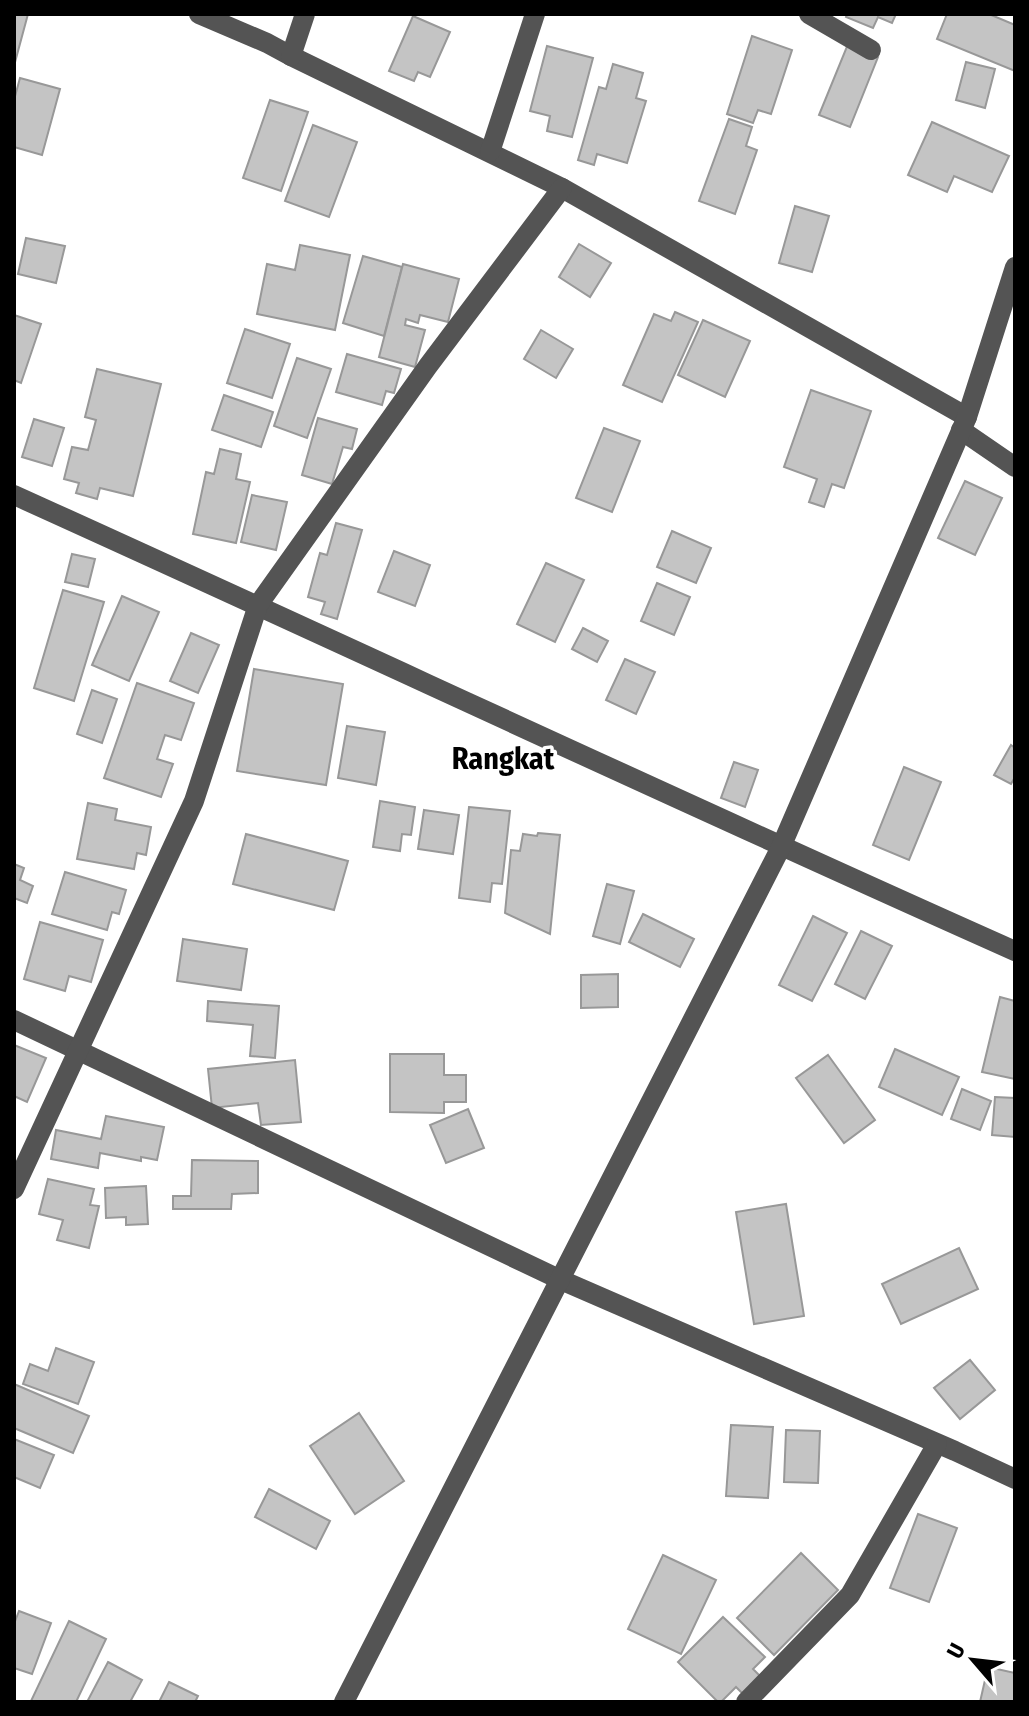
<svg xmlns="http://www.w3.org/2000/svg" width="1029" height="1716" font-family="'Fira Sans Condensed',sans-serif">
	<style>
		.building { fill: #c4c4c4; stroke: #989898; stroke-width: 2 }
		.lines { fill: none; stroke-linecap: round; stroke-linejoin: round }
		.minor { stroke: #545454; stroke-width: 20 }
		.labels { text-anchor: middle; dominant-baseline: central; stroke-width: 7; stroke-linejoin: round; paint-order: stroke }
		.quarter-label { font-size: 30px; font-weight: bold; fill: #000; stroke: #fff }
	</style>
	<rect width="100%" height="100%" fill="#fff"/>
	<g class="building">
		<polygon points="14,14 28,14 14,66"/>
		<polygon points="847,14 896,14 892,23 878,17 873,28 846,17"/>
		<polygon points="947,14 989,14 1015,25 1015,71 937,39"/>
		<polygon points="413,16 450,32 430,77 418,72 414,81 389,71"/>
		<polygon points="752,36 792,50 771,114 758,110 753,123 727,114"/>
		<polygon points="848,44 878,57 850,127 819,115"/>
		<polygon points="547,46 593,58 572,137 547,131 550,116 530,111"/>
		<polygon points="966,62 995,69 985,108 956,100"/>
		<polygon points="613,64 643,73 636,98 646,101 627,163 597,154 594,165 578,160 599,87 606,89"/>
		<polygon points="20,78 60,89 42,155 14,147 14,100"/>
		<polygon points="270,100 308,112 281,191 243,178"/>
		<polygon points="729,119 752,127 746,146 757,150 735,214 699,201"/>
		<polygon points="932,122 1009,156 992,192 954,176 947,192 908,175"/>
		<polygon points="313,125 357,142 329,217 285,201"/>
		<polygon points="795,206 829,216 812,272 779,263"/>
		<polygon points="26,238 65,246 56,283 18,274"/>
		<polygon points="579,244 611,263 590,297 559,277"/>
		<polygon points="300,245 350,255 335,330 257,314 267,264 295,270"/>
		<polygon points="363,256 402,267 384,336 343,323"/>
		<polygon points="403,264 459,279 448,322 420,315 418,323 406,319 405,325 425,330 415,367 379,357"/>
		<polygon points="675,312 698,322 662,402 623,385 654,314 671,321"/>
		<polygon points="14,315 41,324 21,383 14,380"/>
		<polygon points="703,320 750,341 725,397 678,375"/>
		<polygon points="245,329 290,344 272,398 227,383"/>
		<polygon points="541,330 573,349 556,378 524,359"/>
		<polygon points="347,354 401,369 394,393 386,391 382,405 336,392"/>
		<polygon points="297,358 331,369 307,438 274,426"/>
		<polygon points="97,369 161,384 133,496 100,488 97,499 76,493 79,483 64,479 72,447 88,450 96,420 85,417"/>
		<polygon points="811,390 871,411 844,488 832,484 824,507 809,502 817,479 784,467"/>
		<polygon points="224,395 273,412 261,447 212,430"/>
		<polygon points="318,418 357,429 352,449 343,447 332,484 302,475"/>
		<polygon points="34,419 64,428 52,466 22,457"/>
		<polygon points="604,428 640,441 612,512 576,498"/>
		<polygon points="220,449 241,454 236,479 250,482 236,543 193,534 206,472 214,474"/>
		<polygon points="965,481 1002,498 975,555 938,538"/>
		<polygon points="252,495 287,502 276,550 241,542"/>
		<polygon points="336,523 362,530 337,619 321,614 325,602 308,597 320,553 327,555"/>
		<polygon points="672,531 711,548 696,583 657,567"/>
		<polygon points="394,551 430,565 415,606 378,592"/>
		<polygon points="72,554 95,559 88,587 65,582"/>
		<polygon points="546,563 584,580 555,642 517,624"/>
		<polygon points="657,583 690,597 674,635 641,621"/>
		<polygon points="63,590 104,602 74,701 34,688"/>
		<polygon points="122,596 159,612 129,681 92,665"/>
		<polygon points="583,628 608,641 597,662 572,649"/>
		<polygon points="191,633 219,645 198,693 170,681"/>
		<polygon points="625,659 655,672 636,714 606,700"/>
		<polygon points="254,669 343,684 326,785 237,771"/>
		<polygon points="137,683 194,703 181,740 165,735 157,759 173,764 161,797 104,778"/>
		<polygon points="92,690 117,699 102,743 77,734"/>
		<polygon points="347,726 385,732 376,785 338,778"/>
		<polygon points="1011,745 1015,748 1015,777 1011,784 994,775"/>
		<polygon points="734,762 758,770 745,807 721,798"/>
		<polygon points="904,767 941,782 909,860 873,845"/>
		<polygon points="380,801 415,807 411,835 402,834 400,851 373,847"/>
		<polygon points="88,803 117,809 115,820 151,827 146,855 137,853 134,869 77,859"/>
		<polygon points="469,807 510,811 502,884 492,883 490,902 459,898"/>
		<polygon points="424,810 459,815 453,854 418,849"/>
		<polygon points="538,833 560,835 550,934 505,913 511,850 520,851 523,834 537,836"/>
		<polygon points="246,834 348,861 334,910 233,884"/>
		<polygon points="14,864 24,868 20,880 33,886 27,903 14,898"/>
		<polygon points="65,872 126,890 119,914 112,912 107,930 52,914"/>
		<polygon points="607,884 634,891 620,944 593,936"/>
		<polygon points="643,914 694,939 680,967 629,942"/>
		<polygon points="813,916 847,933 812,1001 779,985"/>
		<polygon points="40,922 103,940 91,982 69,976 65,991 24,979"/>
		<polygon points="861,931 892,946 865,999 835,984"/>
		<polygon points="183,939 247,949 241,990 177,981"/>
		<polygon points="618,974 618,1007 581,1008 581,975"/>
		<polygon points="1000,997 1015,1001 1015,1079 982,1072"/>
		<polygon points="208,1001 279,1006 275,1058 250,1056 253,1025 207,1021"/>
		<polygon points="14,1045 46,1058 27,1102 14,1096"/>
		<polygon points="895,1049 959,1077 942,1115 879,1087"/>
		<polygon points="390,1054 444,1054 444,1075 466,1075 466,1102 444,1102 444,1113 390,1112"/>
		<polygon points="828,1055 875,1120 844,1143 796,1078"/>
		<polygon points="295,1060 301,1122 261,1125 258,1103 212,1108 208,1069"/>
		<polygon points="962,1089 991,1101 980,1130 951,1119"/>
		<polygon points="995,1097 1015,1098 1015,1137 992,1135"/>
		<polygon points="468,1109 484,1148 446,1163 430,1125"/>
		<polygon points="106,1116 164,1127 157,1160 141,1157 141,1161 100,1153 98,1168 51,1159 56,1130 101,1139"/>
		<polygon points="192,1160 258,1161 258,1193 232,1194 231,1209 173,1209 173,1196 191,1196"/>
		<polygon points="48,1179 94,1189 90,1205 99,1206 89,1248 57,1240 63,1220 39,1214"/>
		<polygon points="146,1186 148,1224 126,1225 126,1217 106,1218 105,1188"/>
		<polygon points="786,1204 804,1316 754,1324 736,1212"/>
		<polygon points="959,1248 978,1289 901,1324 882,1284"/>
		<polygon points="56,1348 94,1362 78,1404 23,1384 30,1364 48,1371"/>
		<polygon points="970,1360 995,1390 960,1419 934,1388"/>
		<polygon points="14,1384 89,1416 73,1453 14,1428"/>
		<polygon points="359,1413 404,1481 355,1514 310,1446"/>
		<polygon points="731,1425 773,1427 768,1498 726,1496"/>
		<polygon points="786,1430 820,1431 818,1483 784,1482"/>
		<polygon points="14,1439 54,1455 40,1488 14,1477"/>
		<polygon points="269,1489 330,1521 316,1549 255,1517"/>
		<polygon points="918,1514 957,1528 929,1602 890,1588"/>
		<polygon points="801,1553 838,1590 774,1655 737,1618"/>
		<polygon points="663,1555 716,1580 681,1654 628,1629"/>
		<polygon points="19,1611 51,1623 32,1674 14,1668 14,1624"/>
		<polygon points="723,1617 765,1657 753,1669 762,1678 744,1695 736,1687 721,1702 718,1702 678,1662"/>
		<polygon points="69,1621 106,1639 76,1702 32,1702 31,1701"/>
		<polygon points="108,1662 142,1680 130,1702 87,1702"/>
		<polygon points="988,1667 1015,1673 1015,1702 980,1702"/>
		<polygon points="169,1682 198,1696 195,1702 159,1702"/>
	</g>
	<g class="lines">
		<g class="minor">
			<polyline points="199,14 267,43 291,56 562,188 967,417"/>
			<polyline points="809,14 871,50"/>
			<polyline points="291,56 305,14"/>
			<polyline points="490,152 535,14"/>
			<polyline points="961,430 1015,467"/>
			<path d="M 14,495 C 348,646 680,802 1015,951"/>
			<polyline points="14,1020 561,1280 955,1451 1015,1479"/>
			<polyline points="14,1189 194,801 258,605 428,366 562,188"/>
			<polyline points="344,1702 781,847 967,417 1015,267"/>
			<polyline points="746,1702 850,1595 937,1444"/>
		</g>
	</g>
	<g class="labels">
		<g class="quarter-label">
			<text x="503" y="759">Rangkat</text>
		</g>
	</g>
	<rect width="1029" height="1716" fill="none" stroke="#000000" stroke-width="32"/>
	<g transform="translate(973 1660) rotate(298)" stroke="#ffffff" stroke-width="6" paint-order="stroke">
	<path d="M0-6L14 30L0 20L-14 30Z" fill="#000000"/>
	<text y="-12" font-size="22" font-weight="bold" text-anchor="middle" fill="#000000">U</text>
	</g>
</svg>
